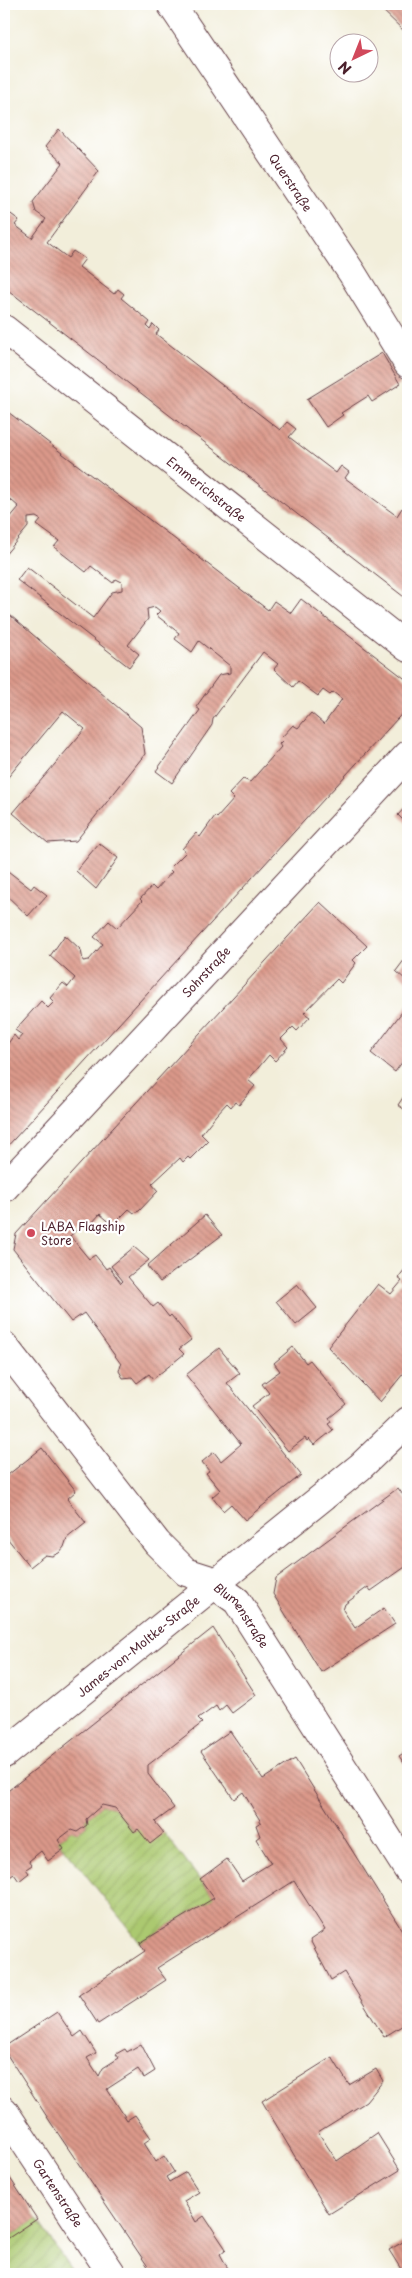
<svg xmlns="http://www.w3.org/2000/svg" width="412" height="2278" font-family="'Playpen Sans',sans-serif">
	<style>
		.garden { fill: url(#garden-furrows); stroke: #7a744e }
		.building { fill: url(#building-back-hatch) }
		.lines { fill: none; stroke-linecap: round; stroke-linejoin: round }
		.minor-casing { stroke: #633e45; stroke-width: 30 }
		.minor { stroke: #fff; stroke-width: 28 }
		.poi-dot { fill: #d1495b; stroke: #fff; stroke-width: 2 }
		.labels { text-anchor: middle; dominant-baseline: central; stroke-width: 4.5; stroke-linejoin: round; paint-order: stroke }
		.street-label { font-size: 12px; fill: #4a1f2b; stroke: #fff }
		.poi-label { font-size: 12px; fill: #4a1f2b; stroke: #fff; text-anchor: start }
	</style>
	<defs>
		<pattern id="garden-furrows" width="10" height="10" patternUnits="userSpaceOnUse" patternTransform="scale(1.25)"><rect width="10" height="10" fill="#abc970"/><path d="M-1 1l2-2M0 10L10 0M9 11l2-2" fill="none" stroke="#95ac61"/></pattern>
		<pattern id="building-back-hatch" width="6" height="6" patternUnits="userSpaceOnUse" patternTransform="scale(1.25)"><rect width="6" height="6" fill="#db998a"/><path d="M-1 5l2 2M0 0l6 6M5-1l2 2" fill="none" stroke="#b47c71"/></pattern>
	</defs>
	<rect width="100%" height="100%" fill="#fff"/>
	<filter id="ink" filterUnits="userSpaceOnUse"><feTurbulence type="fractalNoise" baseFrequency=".02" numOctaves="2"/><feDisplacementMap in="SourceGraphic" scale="10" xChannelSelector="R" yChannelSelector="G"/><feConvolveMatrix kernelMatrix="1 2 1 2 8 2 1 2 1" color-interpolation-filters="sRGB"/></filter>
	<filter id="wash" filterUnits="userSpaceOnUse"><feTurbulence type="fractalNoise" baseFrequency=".0096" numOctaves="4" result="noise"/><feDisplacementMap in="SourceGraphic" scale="20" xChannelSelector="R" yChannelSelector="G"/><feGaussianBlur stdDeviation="1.12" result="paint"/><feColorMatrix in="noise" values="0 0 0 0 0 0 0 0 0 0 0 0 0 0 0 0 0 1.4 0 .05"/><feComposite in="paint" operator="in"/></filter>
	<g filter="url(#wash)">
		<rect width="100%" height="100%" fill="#f2eeda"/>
		<g class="garden">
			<polygon points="102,1805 115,1808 134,1832 138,1829 164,1833 214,1898 140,1943 58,1840 71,1830 77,1832 87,1825 86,1819"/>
			<polygon points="37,2219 74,2274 4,2274 4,2241"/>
		</g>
		<g id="blocks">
			<g class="building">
				<polygon points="376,4 408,4 408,29 405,32"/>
				<polygon points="59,129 99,171 47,242 68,258 73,251 85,259 79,267 114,294 118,289 124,294 121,298 150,322 147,326 150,329 153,324 159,330 156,334 280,430 287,422 296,429 289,437 336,473 341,466 349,472 345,478 397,516 402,508 408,513 406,523 408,525 408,600 4,287 4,209 19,220 15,225 32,238 46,219 36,212 33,202 63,163 45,147"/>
				<polygon points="382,353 400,384 372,402 368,396 341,413 343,415 326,427 307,399"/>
				<polygon points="4,409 268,610 274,601 291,613 301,599 408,681 408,707 4,1150 4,1049 14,1035 18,1040 22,1035 15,1030 41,1001 48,1008 54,1002 50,998 63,983 68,987 75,978 50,956 65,935 81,950 83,961 89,960 103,944 94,937 109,921 117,928 142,901 140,899 152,886 156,890 172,872 169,869 186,852 182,849 196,833 200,837 215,816 217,818 234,799 229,794 243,779 250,782 281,747 279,744 283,740 281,738 293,725 298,728 311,713 324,724 342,699 333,692 330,695 323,690 318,696 298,681 293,687 274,669 278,664 263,652 213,719 212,725 172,783 156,771 200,710 196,707 219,675 230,673 230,666 199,641 192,652 175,639 179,633 156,615 160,611 155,607 147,609 148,619 128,645 139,654 129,667 17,580 27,567 93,618 112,592 122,590 122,582 116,579 113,583 91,566 86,572 54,547 59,541 37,525 41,520 36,517 28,518 28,527 4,556 4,525 19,507 4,494"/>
				<polygon points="4,610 141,727 145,754 76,841 48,843 13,813 85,729 63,711 4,782"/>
				<polygon points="408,804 408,825 398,815"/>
				<polygon points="99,843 118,858 96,889 76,871"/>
				<polygon points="4,868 31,889 34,885 47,895 28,916 4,893"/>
				<polygon points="320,902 367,946 353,960 356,963 341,983 337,979 304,1013 310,1017 297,1031 293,1027 281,1039 288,1047 275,1061 269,1055 248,1080 255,1086 239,1105 235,1102 231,1107 227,1103 216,1115 201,1134 208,1141 190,1159 188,1157 183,1162 180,1158 152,1184 158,1191 139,1211 134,1213 129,1209 113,1225 100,1214 91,1224 84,1227 82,1225 70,1236 89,1259 95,1255 106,1269 109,1267 121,1283 123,1281 111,1266 134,1247 149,1260 128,1277 153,1307 158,1303 169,1317 171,1315 191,1340 179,1349 184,1354 153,1379 149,1374 137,1383 132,1377 123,1378 119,1371 121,1364 84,1313 71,1322 13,1249 16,1234"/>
				<polygon points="408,955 408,982 396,971"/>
				<polygon points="408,1004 408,1054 395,1072 371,1053"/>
				<polygon points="408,1090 408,1112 398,1105"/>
				<polygon points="205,1215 222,1235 160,1282 147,1266"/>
				<polygon points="408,1265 408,1368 380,1402 328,1347 378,1284 391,1294 402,1281 398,1278"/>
				<polygon points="297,1284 317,1308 296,1325 276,1301"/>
				<polygon points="293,1347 306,1363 310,1360 346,1404 329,1418 331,1422 328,1424 333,1430 314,1445 309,1439 307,1441 305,1438 288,1451 252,1406 269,1393 262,1384 280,1371 274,1363"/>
				<polygon points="219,1348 240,1373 227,1383 301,1475 245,1520 231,1504 223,1511 212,1497 220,1490 206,1473 209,1471 202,1462 214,1452 221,1461 241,1444 186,1375"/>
				<polygon points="42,1448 76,1491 67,1499 86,1523 67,1538 64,1547 59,1553 52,1556 45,1555 30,1567 4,1534 4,1478"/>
				<polygon points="398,1488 408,1502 408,1565 371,1591 368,1587 345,1604 343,1610 355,1628 384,1608 395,1624 321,1672 273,1594 276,1578"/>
				<polygon points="213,1628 256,1695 232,1713 226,1705 219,1711 216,1706 198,1719 202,1723 148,1765 148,1774 174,1808 155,1822 164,1833 150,1844 138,1829 134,1832 115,1808 102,1805 86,1819 87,1825 77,1832 71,1830 58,1840 64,1849 48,1861 41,1851 29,1861 32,1865 26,1869 29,1873 19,1881 14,1874 4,1881 4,1794"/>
				<polygon points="230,1731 263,1779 295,1759 408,1940 408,2022 384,2037 344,1972 331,1980 310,1940 325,1930 294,1881 157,1968 166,1980 98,2024 79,1995 145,1951 140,1943 214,1898 200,1879 227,1859 242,1881 271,1863 256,1839 260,1836 256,1825 261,1822 243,1792 234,1799 201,1751"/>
				<polygon points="408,1750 408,1769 399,1756"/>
				<polygon points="57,2012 74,2037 82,2031 96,2053 87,2058 99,2076 103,2068 119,2058 116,2054 125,2049 127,2052 141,2044 155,2071 144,2078 138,2069 107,2089 127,2120 135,2115 151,2138 144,2143 156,2162 164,2156 174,2172 166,2177 169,2182 186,2172 199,2192 184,2201 196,2222 204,2216 226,2249 220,2254 231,2274 153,2274 51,2123 4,2050 4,2047"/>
				<polygon points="332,2057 349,2085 376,2069 383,2081 366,2102 318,2132 337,2161 377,2133 400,2170 329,2214 262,2101"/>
				<polygon points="4,2169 37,2219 4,2241"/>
				<polygon points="408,2239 408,2274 404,2274 389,2250"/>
			</g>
		</g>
	</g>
	<g filter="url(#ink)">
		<use href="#blocks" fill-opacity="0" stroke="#633e45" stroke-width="1"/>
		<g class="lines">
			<defs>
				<g id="minor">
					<path id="s1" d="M 171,4 L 352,273 L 408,364"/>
					<path id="s2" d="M 4,329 L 408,648"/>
					<path id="s3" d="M 4,1188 L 408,755"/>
					<path id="s4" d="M 4,1346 L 157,1543 L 186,1572 L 211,1580 L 219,1588 L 237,1601 L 408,1870"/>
					<path id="s5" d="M 4,1754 L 360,1467 L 408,1421"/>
					<path id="s6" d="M 4,2111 L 112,2274"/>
				</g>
			</defs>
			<use href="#minor" class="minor-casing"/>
			<use href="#minor" class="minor"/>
		</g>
	</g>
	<circle class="poi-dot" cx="31" cy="1233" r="5"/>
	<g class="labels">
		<g class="street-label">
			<text stroke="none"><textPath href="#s1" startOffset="215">Querstraße</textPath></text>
			<text stroke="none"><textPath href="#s2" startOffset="258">Emmerichstraße</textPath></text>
			<text stroke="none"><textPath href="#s3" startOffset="296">Sohrstraße</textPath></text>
			<text stroke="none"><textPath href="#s4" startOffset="364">Blumenstraße</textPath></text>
			<text stroke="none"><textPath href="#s5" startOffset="172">James-von-Moltke-Straße</textPath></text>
			<text stroke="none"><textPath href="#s6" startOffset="98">Gartenstraße</textPath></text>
		</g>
		<g class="poi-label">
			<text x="41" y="1226">LABA Flagship<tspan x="41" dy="14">Store</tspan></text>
		</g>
	</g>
	<rect width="412" height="2278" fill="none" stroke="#fff" stroke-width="20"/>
	<g transform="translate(354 58) rotate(223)"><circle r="24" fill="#ffffff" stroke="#b7a5aa"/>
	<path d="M0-4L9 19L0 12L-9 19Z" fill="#d1495b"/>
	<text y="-8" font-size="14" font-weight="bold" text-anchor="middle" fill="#4a1f2b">N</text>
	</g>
</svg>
